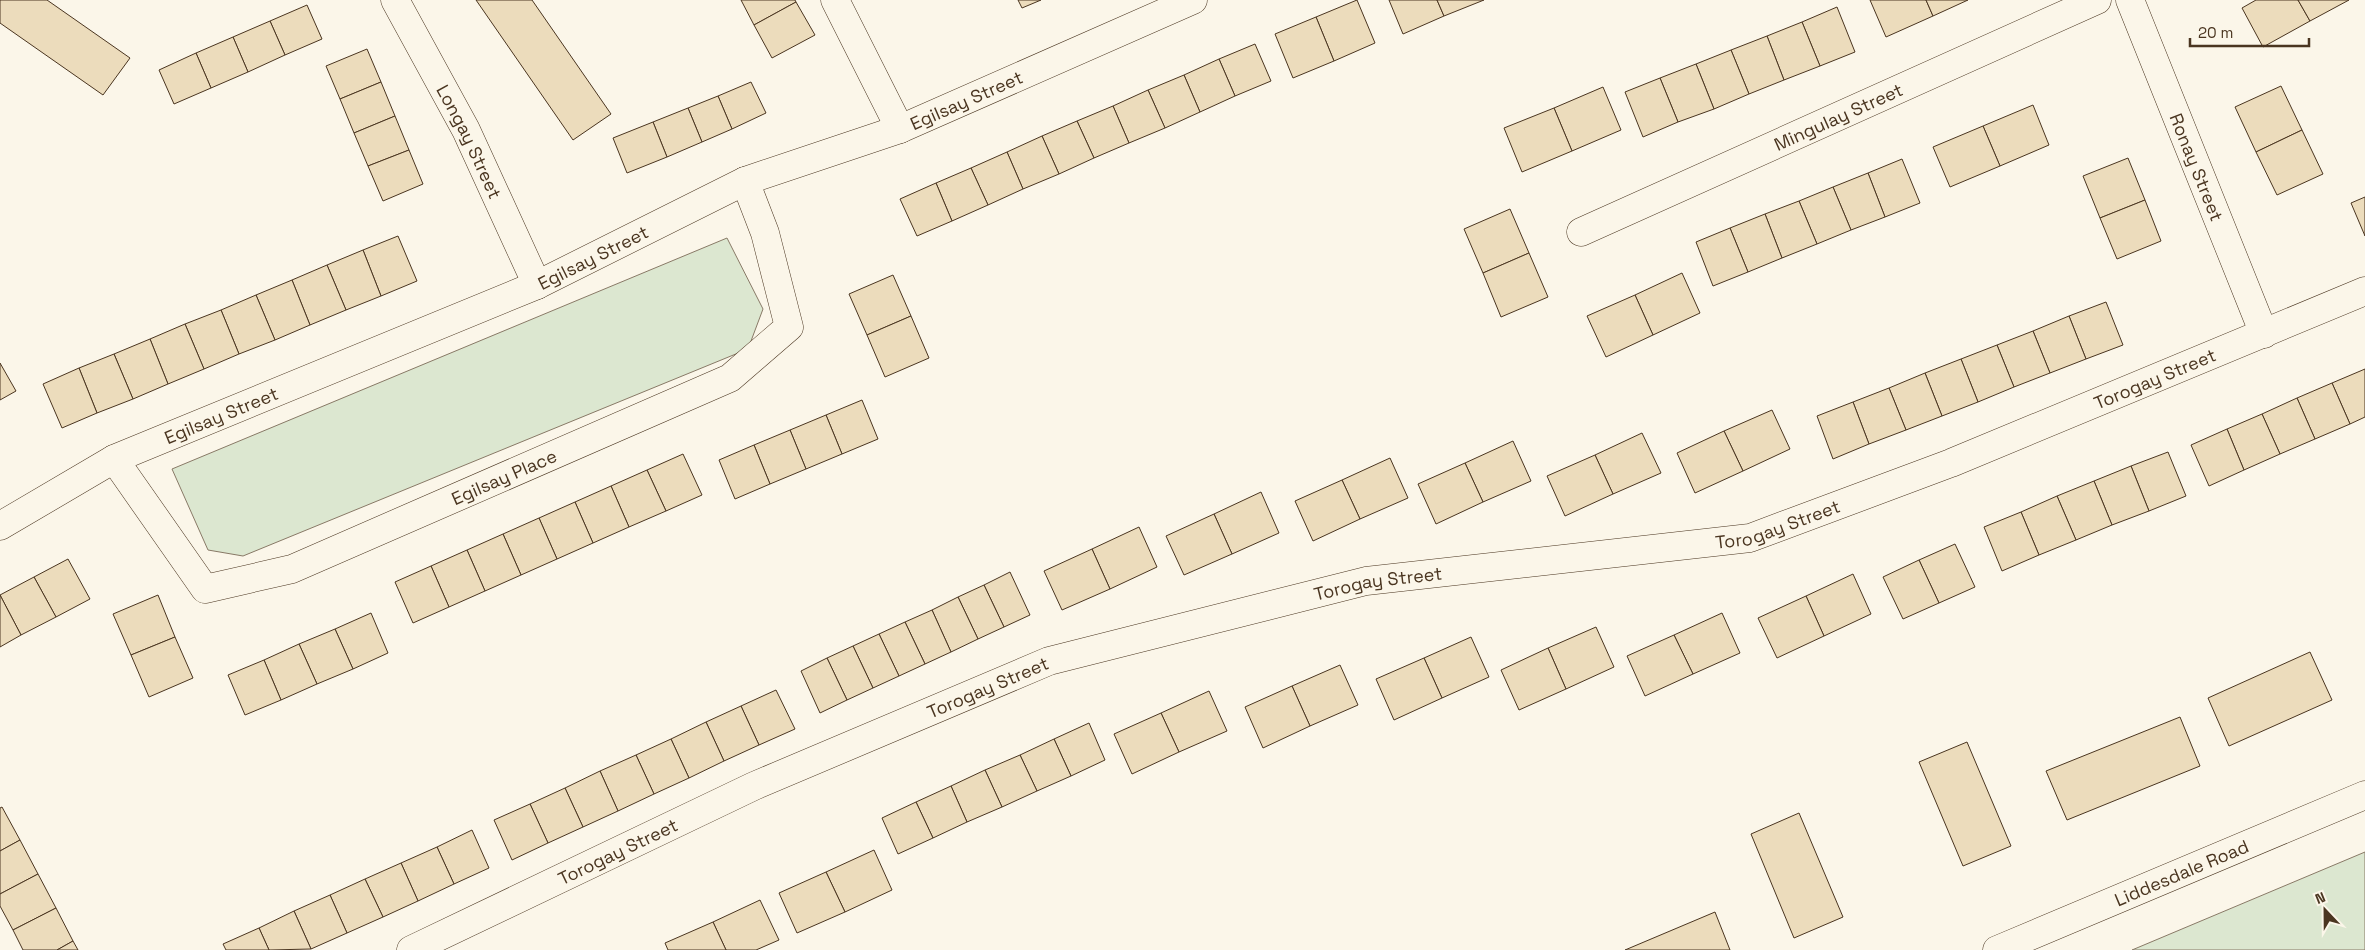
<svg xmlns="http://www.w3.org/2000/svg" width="2365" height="950" font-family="'Space Grotesk',sans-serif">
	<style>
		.green { fill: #dce7d0; stroke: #887966 }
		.building { fill: #ecdcbc; stroke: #4a3520 }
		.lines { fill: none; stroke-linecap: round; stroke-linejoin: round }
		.street-casing { stroke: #4a3520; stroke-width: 29 }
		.street { stroke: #fbf6e9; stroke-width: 28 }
		.labels { text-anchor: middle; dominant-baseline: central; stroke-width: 4; stroke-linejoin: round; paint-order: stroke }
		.street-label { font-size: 18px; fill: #4a3520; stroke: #fbf6e9 }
	</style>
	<rect width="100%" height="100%" fill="#fbf6e9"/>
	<g class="green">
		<polygon points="727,238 763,309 748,349 243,556 208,550 172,469"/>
		<polygon points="2365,852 2365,950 2132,950"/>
	</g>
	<g class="building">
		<polygon points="0,0 47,0 130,58 103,95 0,23"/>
		<polygon points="476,0 532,0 611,114 573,140"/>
		<polygon points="741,0 795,0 796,2 754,25"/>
		<polygon points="1018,0 1041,0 1022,8"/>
		<polygon points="1357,0 1375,43 1334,61 1316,17"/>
		<polygon points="1389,0 1437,0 1444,16 1403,34"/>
		<polygon points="1437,0 1484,0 1444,16"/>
		<polygon points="1870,0 1926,0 1933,16 1886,37"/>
		<polygon points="1926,0 1968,0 1933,16"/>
		<polygon points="2256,0 2298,0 2310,21 2263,47 2242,8"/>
		<polygon points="2298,0 2349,0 2310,21"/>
		<polygon points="796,2 815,35 772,58 754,25"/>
		<polygon points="307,5 322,39 285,55 270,21"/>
		<polygon points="1837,7 1855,52 1820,66 1802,22"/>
		<polygon points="1316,17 1334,61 1293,78 1275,34"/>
		<polygon points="270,21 285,55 248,72 233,37"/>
		<polygon points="1802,22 1820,66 1784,80 1767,36"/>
		<polygon points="1767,36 1784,80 1749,94 1731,50"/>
		<polygon points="233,37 248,72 211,88 196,53"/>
		<polygon points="1255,44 1271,81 1235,96 1219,59"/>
		<polygon points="367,49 381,82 340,99 326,66"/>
		<polygon points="1731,50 1749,94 1714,109 1696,64"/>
		<polygon points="196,53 211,88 174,104 159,70"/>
		<polygon points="1219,59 1235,96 1200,112 1184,75"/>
		<polygon points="1696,64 1714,109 1678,122 1660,78"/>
		<polygon points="1184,75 1200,112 1165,128 1148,90"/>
		<polygon points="1660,78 1678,122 1643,137 1625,92"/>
		<polygon points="381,82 395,116 354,133 340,99"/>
		<polygon points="751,82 766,113 732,129 718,96"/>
		<polygon points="2281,86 2302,130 2256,152 2235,107"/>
		<polygon points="1603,87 1621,130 1572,151 1554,108"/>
		<polygon points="1148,90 1165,128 1129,143 1113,106"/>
		<polygon points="718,96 732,129 702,142 688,108"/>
		<polygon points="2033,105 2049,145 2000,166 1983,126"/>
		<polygon points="1113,106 1129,143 1094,158 1077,121"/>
		<polygon points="688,108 702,142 667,157 653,122"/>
		<polygon points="1554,108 1572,151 1522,172 1504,128"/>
		<polygon points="395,116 409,150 368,166 354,133"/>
		<polygon points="1077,121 1094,158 1059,174 1042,136"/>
		<polygon points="653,122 667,157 627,173 613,138"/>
		<polygon points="1983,126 2000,166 1950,187 1933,147"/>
		<polygon points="2302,130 2323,174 2277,195 2256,152"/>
		<polygon points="1042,136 1059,174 1023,189 1007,152"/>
		<polygon points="409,150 423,184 383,201 368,166"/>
		<polygon points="1007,152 1023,189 988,205 971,168"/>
		<polygon points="2128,158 2145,200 2100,218 2083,176"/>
		<polygon points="1902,159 1920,203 1885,217 1868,173"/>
		<polygon points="971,168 988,205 952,221 936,183"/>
		<polygon points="1868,173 1885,217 1851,230 1833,187"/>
		<polygon points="936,183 952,221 917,236 900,199"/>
		<polygon points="1833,187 1851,230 1817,244 1799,201"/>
		<polygon points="2365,197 2365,236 2351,203"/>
		<polygon points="2145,200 2161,241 2117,259 2100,218"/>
		<polygon points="1799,201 1817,244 1782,258 1765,214"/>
		<polygon points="1510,209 1529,253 1483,273 1464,229"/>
		<polygon points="1765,214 1782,258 1748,272 1730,228"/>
		<polygon points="1730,228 1748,272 1713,286 1696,242"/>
		<polygon points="398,236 417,281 381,296 363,250"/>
		<polygon points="363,250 381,296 346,310 327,265"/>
		<polygon points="1529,253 1548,297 1501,317 1483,273"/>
		<polygon points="327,265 346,310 310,325 292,280"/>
		<polygon points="1682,273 1700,313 1653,335 1635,295"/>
		<polygon points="893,275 911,316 867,335 849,294"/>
		<polygon points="292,280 310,325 275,340 256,295"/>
		<polygon points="256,295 275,340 239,354 221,310"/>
		<polygon points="1635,295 1653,335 1606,357 1587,316"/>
		<polygon points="2106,302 2123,345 2086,359 2069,316"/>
		<polygon points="221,310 239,354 204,369 185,324"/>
		<polygon points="911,316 929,358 885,377 867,335"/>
		<polygon points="2069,316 2086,359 2050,373 2033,331"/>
		<polygon points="185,324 204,369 168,384 150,339"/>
		<polygon points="2033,331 2050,373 2014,387 1997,345"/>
		<polygon points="150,339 168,384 133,399 114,354"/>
		<polygon points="1997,345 2014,387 1978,402 1961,359"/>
		<polygon points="114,354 133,399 97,413 79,368"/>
		<polygon points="1961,359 1978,402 1942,416 1925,373"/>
		<polygon points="0,363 16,391 0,400"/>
		<polygon points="79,368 97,413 62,428 43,384"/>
		<polygon points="2365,369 2365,417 2350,424 2332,383"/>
		<polygon points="1925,373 1942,416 1906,430 1889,388"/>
		<polygon points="2332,383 2350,424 2315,439 2297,398"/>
		<polygon points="1889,388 1906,430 1869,444 1853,402"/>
		<polygon points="2297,398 2315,439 2280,454 2262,414"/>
		<polygon points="862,400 878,439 842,454 826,415"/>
		<polygon points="1853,402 1869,444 1833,459 1817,416"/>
		<polygon points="1772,410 1790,449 1743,471 1724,431"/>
		<polygon points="2262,414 2280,454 2244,470 2227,429"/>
		<polygon points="826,415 842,454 806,469 790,430"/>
		<polygon points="2227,429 2244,470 2209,486 2191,445"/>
		<polygon points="790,430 806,469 770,484 754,445"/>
		<polygon points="1724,431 1743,471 1695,493 1677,453"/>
		<polygon points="1642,433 1661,473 1613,494 1595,455"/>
		<polygon points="1513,441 1531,481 1483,502 1465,463"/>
		<polygon points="754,445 770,484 735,499 719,460"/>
		<polygon points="2168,452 2186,496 2149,511 2131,466"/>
		<polygon points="683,454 702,495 666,511 647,470"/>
		<polygon points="1595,455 1613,494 1565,516 1547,476"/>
		<polygon points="1390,458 1408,498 1360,519 1342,480"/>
		<polygon points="1465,463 1483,502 1436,524 1418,484"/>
		<polygon points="2131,466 2149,511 2112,525 2094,481"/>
		<polygon points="647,470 666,511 629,527 611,486"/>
		<polygon points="1342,480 1360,519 1313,541 1295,501"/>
		<polygon points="2094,481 2112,525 2076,540 2057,496"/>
		<polygon points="611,486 629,527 593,543 575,502"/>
		<polygon points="1261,492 1279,533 1232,554 1214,514"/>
		<polygon points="2057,496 2076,540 2039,555 2021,512"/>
		<polygon points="575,502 593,543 557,559 539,518"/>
		<polygon points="2021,512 2039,555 2002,571 1984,527"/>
		<polygon points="1214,514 1232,554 1184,575 1166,536"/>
		<polygon points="539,518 557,559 521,575 503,534"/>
		<polygon points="1139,527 1157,567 1110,589 1092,549"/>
		<polygon points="503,534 521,575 485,591 467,550"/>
		<polygon points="1955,544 1975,587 1939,603 1919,560"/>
		<polygon points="1092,549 1110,589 1062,610 1044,571"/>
		<polygon points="467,550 485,591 449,607 431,566"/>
		<polygon points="68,559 90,599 56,617 34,577"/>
		<polygon points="1919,560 1939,603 1903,619 1883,577"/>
		<polygon points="431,566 449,607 413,623 395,582"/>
		<polygon points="1010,572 1030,615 1004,627 984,585"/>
		<polygon points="1853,574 1871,614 1824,636 1806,596"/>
		<polygon points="34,577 56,617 21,635 0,595"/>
		<polygon points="984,585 1004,627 978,639 958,597"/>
		<polygon points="0,595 21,635 0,647"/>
		<polygon points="158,595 175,637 131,655 113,614"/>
		<polygon points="1806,596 1824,636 1777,658 1758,618"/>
		<polygon points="958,597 978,639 951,652 932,610"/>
		<polygon points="932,610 951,652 925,664 905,622"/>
		<polygon points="371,613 388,653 353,669 335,629"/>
		<polygon points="1722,613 1740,653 1693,674 1674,635"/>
		<polygon points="905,622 925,664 899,676 879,634"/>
		<polygon points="1596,627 1614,667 1566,689 1548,648"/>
		<polygon points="335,629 353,669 317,684 299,644"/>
		<polygon points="879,634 899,676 873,688 853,646"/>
		<polygon points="1674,635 1693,674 1645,696 1627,656"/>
		<polygon points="175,637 193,678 149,697 131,655"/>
		<polygon points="1471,637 1489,677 1442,698 1424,658"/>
		<polygon points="299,644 317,684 281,700 264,660"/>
		<polygon points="853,646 873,688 847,700 827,658"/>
		<polygon points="1548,648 1566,689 1519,710 1501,670"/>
		<polygon points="2310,652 2332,700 2229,746 2208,698"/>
		<polygon points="827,658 847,700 820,713 801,671"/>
		<polygon points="1424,658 1442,698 1394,720 1376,679"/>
		<polygon points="264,660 281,700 245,715 228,675"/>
		<polygon points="1340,665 1358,705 1310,726 1292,686"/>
		<polygon points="1292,686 1310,726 1263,748 1245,707"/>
		<polygon points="776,690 795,729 759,745 741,706"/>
		<polygon points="1209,691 1227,731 1179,752 1161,713"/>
		<polygon points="741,706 759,745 724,761 706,722"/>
		<polygon points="1161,713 1179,752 1132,774 1114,734"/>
		<polygon points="2180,717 2200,766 2067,820 2046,771"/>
		<polygon points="706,722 724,761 689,778 671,739"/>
		<polygon points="1089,723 1105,760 1071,776 1054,739"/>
		<polygon points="671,739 689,778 654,794 636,755"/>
		<polygon points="1054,739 1071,776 1037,791 1020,755"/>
		<polygon points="1967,742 2011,846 1963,866 1919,762"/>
		<polygon points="636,755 654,794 618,811 600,771"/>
		<polygon points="1020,755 1037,791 1002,807 985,770"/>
		<polygon points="985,770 1002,807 967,822 951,786"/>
		<polygon points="600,771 618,811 583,827 565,788"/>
		<polygon points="951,786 967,822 933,838 916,802"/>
		<polygon points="565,788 583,827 548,843 530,804"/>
		<polygon points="916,802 933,838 898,854 882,818"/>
		<polygon points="530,804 548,843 512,860 494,820"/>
		<polygon points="2,807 20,840 0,851 0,808"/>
		<polygon points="1799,813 1843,917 1794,938 1751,834"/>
		<polygon points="472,830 489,868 454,884 437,847"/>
		<polygon points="20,840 38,874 0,894 0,851"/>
		<polygon points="437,847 454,884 418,901 401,863"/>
		<polygon points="874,850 892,890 845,912 826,872"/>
		<polygon points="401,863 418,901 383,917 365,879"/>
		<polygon points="826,872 845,912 797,933 779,893"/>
		<polygon points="38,874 56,908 13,930 0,906 0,894"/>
		<polygon points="365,879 383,917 347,933 330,895"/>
		<polygon points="330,895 347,933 311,949 294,911"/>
		<polygon points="760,900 779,940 756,950 726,950 713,922"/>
		<polygon points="56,908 73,941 57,950 23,950 13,930"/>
		<polygon points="294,911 311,949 269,950 259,928"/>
		<polygon points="1715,912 1730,950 1625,950"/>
		<polygon points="713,922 726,950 668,950 665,943"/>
		<polygon points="259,928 269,950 226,950 223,944"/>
		<polygon points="73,941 78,950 57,950"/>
	</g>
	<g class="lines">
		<defs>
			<g id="street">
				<path id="s1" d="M 395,0 L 466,130 L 537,285"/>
				<polyline points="835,0 900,129"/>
				<path id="s2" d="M 2130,0 L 2264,334"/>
				<path id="s3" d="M 1581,232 L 2097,0"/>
				<path id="s4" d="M 114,459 L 205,589 L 292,569 L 730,378 L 789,327 L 765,233 L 745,181"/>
				<path id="s5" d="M 0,526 L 114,459 L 537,285 L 745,181 L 900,129 L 1193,0"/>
				<path id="s6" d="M 411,950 L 754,786 L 1049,661 L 1366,581 L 1750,538 L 1951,463 L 2365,291"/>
				<path id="s7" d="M 1997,950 L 2365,795"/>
			</g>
		</defs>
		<use href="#street" class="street-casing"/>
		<use href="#street" class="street"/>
	</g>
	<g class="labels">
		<g class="street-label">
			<text stroke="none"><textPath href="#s5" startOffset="1058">Egilsay Street</textPath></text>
			<text stroke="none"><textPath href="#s3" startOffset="282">Mingulay Street</textPath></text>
			<text stroke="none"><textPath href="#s1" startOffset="160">Longay Street</textPath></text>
			<text stroke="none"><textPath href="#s2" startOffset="180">Ronay Street</textPath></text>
			<text stroke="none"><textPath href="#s5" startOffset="652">Egilsay Street</textPath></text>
			<text stroke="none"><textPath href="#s6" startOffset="1849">Torogay Street</textPath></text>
			<text stroke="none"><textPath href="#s5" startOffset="248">Egilsay Street</textPath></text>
			<text stroke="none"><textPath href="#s4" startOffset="479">Egilsay Place</textPath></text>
			<text stroke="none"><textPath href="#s6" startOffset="1444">Torogay Street</textPath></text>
			<text stroke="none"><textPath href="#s6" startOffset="1039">Torogay Street</textPath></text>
			<text stroke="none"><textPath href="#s6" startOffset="634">Torogay Street</textPath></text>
			<text stroke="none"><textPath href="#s6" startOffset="229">Torogay Street</textPath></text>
			<text stroke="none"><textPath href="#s7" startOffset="200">Liddesdale Road</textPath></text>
		</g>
	</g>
	<g transform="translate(2325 910) rotate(338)" stroke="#fbf6e9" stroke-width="4" paint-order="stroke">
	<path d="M0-4L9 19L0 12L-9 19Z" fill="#4a3520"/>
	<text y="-8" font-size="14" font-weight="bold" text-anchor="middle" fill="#4a3520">N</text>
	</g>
	<path d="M2190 38v8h119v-8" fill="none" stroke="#4a3520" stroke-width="2.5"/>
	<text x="2198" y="38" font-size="15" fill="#4a3520" stroke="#fbf6e9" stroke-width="4" paint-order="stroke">20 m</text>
</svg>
